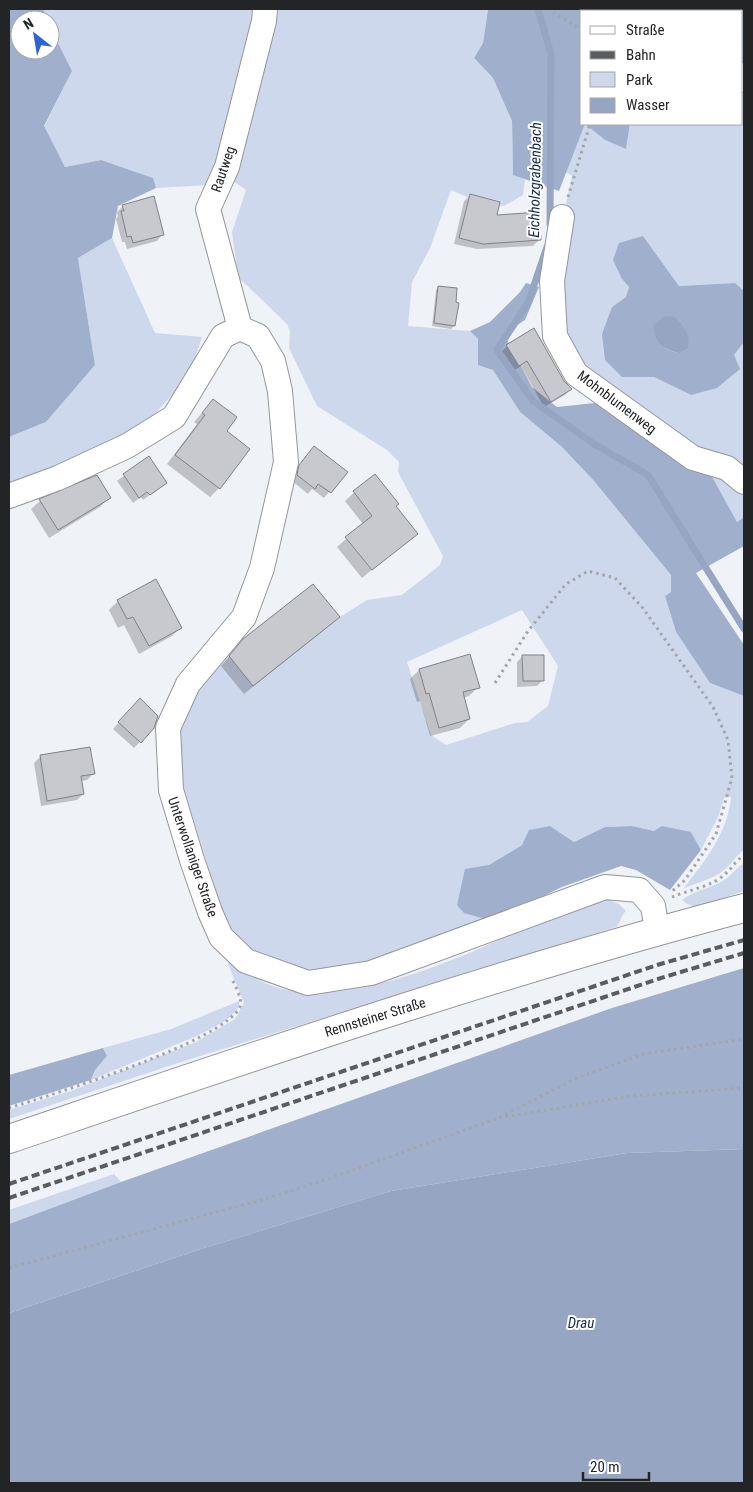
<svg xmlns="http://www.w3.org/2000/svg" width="753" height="1492" font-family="'Roboto Condensed',sans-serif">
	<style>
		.green { fill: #cdd8ed; fill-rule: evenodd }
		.forest { fill: #a0b0cc; fill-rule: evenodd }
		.water { fill: #96a6c2 }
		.shadow { fill: #0003 }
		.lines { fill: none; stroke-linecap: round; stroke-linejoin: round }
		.stream { stroke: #96a6c2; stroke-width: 7 }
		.building { fill: #c7c9ce; stroke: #808287 }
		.street-casing { stroke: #94969b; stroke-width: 26 }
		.secondary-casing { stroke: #94969b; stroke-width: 30 }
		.path { stroke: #a3a5a9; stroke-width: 3; stroke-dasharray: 2.5 4; stroke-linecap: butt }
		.street { stroke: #fff; stroke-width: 24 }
		.secondary { stroke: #fff; stroke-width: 28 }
		.rail { stroke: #5b5c5f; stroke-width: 4; stroke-dasharray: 8 4; stroke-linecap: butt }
		.labels { text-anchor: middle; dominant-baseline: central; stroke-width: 4; stroke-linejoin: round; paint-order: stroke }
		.street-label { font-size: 14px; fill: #232426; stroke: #fff }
		.water-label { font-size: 15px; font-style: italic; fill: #15294f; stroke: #fff }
	</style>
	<rect width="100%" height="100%" fill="#eff2f7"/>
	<g class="green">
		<polygon points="44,9 259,9 214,186 208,185 156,188 152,178 101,160 65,167 44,127 72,71 50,27 50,20 47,20 44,13"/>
		<path d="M 269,9 L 488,9 L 483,43 L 474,58 L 493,78 L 512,121 L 513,174 L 525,179 L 523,195 L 504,206 L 499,206 L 500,201 L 470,194 L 469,198 L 451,190 L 430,248 L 412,282 L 408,326 L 470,331 L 478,339 L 493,370 L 520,412 L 562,447 L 594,481 L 671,575 L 671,592 L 665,596 L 676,632 L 710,683 L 744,696 L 744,850 C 736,855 732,864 724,870 C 713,879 697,883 684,888 C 705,861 728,832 731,797 L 724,798 L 718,817 L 701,850 L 691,832 L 654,831 L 632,826 L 605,827 L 574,842 L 550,826 L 530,830 L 522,845 L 489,865 L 496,922 L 449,941 L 329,972 L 287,972 L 256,959 L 232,934 L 221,909 L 180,776 L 179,729 L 190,698 L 227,652 L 253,686 L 340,617 L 367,600 L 402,595 L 440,565 L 443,556 L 398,472 L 399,462 L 387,450 L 317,406 L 289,348 L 290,331 L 287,324 L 238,277 L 232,232 L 246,190 L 233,181 ZM 522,610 L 558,666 L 548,706 L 527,722 L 515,723 L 446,745 L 431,735 L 407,662 Z"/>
		<polygon points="599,9 715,9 715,11 596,11"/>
		<polygon points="742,89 744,93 744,291 735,283 679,286 643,236 622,279 629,287 626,297 612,307 622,377 654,377 691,395 734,355 744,342 744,478 711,463 596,377 566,342 555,305 570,223 566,204 572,176 566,172 585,124 605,140 626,149 630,124 742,124"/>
		<polygon points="112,238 155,333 202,337 189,376 146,424 73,462 9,484 9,437 46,422 95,365 78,258"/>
		<polygon points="709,471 744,489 744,517 737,522"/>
		<path d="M 744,864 L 744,891 L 697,907 L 687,904 L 682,900 C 693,891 707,889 719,883 C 728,879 734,871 741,865 Z"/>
		<path d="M 607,899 L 619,904 L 626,911 C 621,915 621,922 616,927 L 178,1063 L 9,1119 L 9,1110 L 71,1091 L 196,1042 L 235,1019 L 244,1003 L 228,964 L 230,960 C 245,972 259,983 279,988 C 341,1007 448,964 505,937 C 531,925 557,911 585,902 C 592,899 600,900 607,899 Z"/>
		<polygon points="239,1001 239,1006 236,1011 225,1021 199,1035 91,1080 95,1070 107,1056 103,1048 171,1029"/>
		<polygon points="114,1174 121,1182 9,1224 9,1210"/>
	</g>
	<g class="forest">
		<polygon points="9,9 44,9 44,14 47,20 20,20 20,50 50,50 50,27 72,71 44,126 65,167 101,160 153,178 156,188 118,206 112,238 78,258 95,365 46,422 9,437"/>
		<polygon points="488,9 599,9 596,11 582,11 582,124 630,124 626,149 605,140 585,124 559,191 513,175 512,121 493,78 474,58 483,43"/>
		<polygon points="733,9 744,9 744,69 742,64 742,11 732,11"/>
		<path d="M 643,236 L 679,286 L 735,283 L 744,291 L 744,342 L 734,355 L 740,369 L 717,388 L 691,395 L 654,377 L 622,377 L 605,360 L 602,334 L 612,307 L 626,297 L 629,287 L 622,279 L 613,260 L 619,243 ZM 654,326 L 678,353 C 661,348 656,344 654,326 Z"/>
		<polygon points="526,283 539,287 525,320 504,334 532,387 557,407 604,402 709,471 737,522 744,517 744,546 696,573 744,645 744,696 710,683 676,632 665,596 671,592 671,575 594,481 562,447 520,412 493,370 478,365 478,339 470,331 490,322 520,292"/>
		<polygon points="550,826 574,842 605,827 632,826 654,831 662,826 691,832 701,850 670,890 636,870 621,866 562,887 506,914 496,922 464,913 457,905 465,869 489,865 522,845 529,830"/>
		<polygon points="744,968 744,1149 627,1153 391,1191 204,1248 9,1313 9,1224 121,1182 612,1008"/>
		<polygon points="103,1048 107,1056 95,1070 91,1080 9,1106 9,1075"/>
	</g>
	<g class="water">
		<path d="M 665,316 L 675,317 C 684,327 691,335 688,348 L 678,353 C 661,348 656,345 653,326 Z"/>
		<polygon points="744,1149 744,1483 9,1483 9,1313 204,1248 391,1191 627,1153"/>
	</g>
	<g class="shadow">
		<polygon points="470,196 496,216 539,240 533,246 477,249 454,244 464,201"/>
		<polygon points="123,206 162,235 157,241 127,249 125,242 122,242 116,219 118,216 117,212"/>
		<polygon points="438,287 454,303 457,304 454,326 451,329 432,326 436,290"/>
		<polygon points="507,346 563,381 571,389 565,395 544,407 521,366 513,371 501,352"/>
		<polygon points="213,400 225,431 249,449 219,488 210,497 167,464 197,424 194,422"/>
		<polygon points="309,454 346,472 324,498 312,489 308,494 292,481 294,473"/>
		<polygon points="148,458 166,483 143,500 141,497 133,503 117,481"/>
		<polygon points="374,475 395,506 416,533 362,578 337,547 363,524 345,501"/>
		<polygon points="109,498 100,507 49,538 31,509 40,501"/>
		<polygon points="118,601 181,627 172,636 139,654 124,625 118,628 109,610"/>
		<polygon points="338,617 329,626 244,694 221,666 244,640"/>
		<polygon points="469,655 478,687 469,696 463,698 469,719 460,728 430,736 420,701 417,702 410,679 419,670"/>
		<polygon points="523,656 543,680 537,686 517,687 517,662"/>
		<polygon points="134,706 153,728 134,748 113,729"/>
		<polygon points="89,749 93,774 87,780 81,781 83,794 77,800 41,806 34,763 40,757"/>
	</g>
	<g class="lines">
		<g class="stream">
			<polyline points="538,9 551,54 550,224"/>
			<polyline points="547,247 528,303 497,350 533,401 594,444 648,475 744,629"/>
		</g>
	</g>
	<g class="building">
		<polygon points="470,194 500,202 497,215 539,212 541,240 483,244 459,238"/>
		<polygon points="154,196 164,235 133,243 131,236 127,237 121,211 124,211 122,205"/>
		<polygon points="438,286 457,288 456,302 459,303 455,326 434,323"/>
		<polygon points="534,328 564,381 572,389 551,402 527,361 519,366 506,345"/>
		<polygon points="213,399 237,417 227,431 250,449 220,489 175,455 205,415 202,413"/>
		<polygon points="314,446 348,472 331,493 318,484 315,489 297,475 299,465"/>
		<polygon points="149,456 167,483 150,495 147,492 139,498 123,474"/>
		<polygon points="375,474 399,504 396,506 418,534 372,570 345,537 372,516 353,491"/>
		<polygon points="97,475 111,498 58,530 39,499"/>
		<polygon points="156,579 182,628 149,646 133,617 127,619 117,600"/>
		<polygon points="313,584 340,617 253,686 229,656 243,639"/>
		<polygon points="470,654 480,688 463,692 470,719 439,728 429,693 426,694 419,669"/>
		<polygon points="522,655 544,655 544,681 523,681"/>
		<polygon points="140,698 158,716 154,728 141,743 118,722"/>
		<polygon points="90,747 95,774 81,776 84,794 47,801 40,755"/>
	</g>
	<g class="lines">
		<defs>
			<g id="street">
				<polyline points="722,9 722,11"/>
				<polyline points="742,75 744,80"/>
				<polyline points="562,217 552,281 555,336 576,374 693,458 727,468 744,482"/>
				<polyline points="240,328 208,209 227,167 264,21 265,9"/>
				<polyline points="9,496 58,478 127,446 174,417 223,336 240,328 258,336 273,361 280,391 286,462 262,568 244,617 188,684 168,728 171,790 192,860 210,912 221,937 246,961 308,983 371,973 605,887 639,890 653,906 657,930"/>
			</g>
			<path id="secondary" d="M 9,1139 C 252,1057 496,973 744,908"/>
		</defs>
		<use href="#street" class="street-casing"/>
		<use href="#secondary" class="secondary-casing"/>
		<g class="path">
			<polyline points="553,12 582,30"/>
			<polyline points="568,197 590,124"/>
			<polyline points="495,683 528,631 566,584 588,571 615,578 642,607 713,707 728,740 732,778 716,834 685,880 670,893"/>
			<path d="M 672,897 C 688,890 711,887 724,875 C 732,868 736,861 744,855"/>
			<path d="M 9,1108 C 51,1095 223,1042 240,1007 C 243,999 235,986 232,979"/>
			<polyline points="499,1118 631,1096 744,1088"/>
			<polyline points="9,1268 265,1199 325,1180 496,1119 579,1077 644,1054 744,1039"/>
		</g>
		<use href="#street" class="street"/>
		<use href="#secondary" class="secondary"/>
		<g class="rail">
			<polyline points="9,1184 657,965 744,940"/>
			<polyline points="9,1198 661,978 744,953"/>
		</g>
	</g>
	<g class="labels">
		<g class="street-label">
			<text transform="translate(223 169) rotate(-71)">Rautweg</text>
			<text transform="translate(617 402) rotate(37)">Mohnblumenweg</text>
			<text transform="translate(193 857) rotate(71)">Unterwollaniger Straße</text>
			<text transform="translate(375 1017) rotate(-17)">Rennsteiner Straße</text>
		</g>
		<g class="water-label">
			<text transform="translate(535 180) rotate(-89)">Eichholzgrabenbach</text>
			<text x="581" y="1323">Drau</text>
		</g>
	</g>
	<rect width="753" height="1492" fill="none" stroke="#232426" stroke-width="20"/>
	<rect x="580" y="10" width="162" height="115" fill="#ffffff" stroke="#a7a7a8"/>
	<rect x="590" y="26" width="25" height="8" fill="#ffffff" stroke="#a7a7a8"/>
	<text x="626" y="35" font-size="15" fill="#232426">Straße</text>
	<rect x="590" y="51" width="25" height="8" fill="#5b5c5f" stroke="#a7a7a8"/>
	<text x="626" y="60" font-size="15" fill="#232426">Bahn</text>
	<rect x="590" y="72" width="25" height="15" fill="#cdd8ed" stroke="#a7a7a8"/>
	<text x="626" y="85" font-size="15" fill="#232426">Park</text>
	<rect x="590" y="98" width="25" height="15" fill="#96a6c2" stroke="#a7a7a8"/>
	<text x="626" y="110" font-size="15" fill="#232426">Wasser</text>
	<g transform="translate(35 35) rotate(329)"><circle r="24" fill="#ffffff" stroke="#a7a7a8"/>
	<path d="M0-4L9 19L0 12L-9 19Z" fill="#2d65d3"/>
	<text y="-8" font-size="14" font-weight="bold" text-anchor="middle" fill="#232426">N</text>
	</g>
	<path d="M583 1472v8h66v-8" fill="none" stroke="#232426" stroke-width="2.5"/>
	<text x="590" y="1472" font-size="15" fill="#232426" stroke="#ffffff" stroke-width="4" paint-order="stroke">20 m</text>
</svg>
